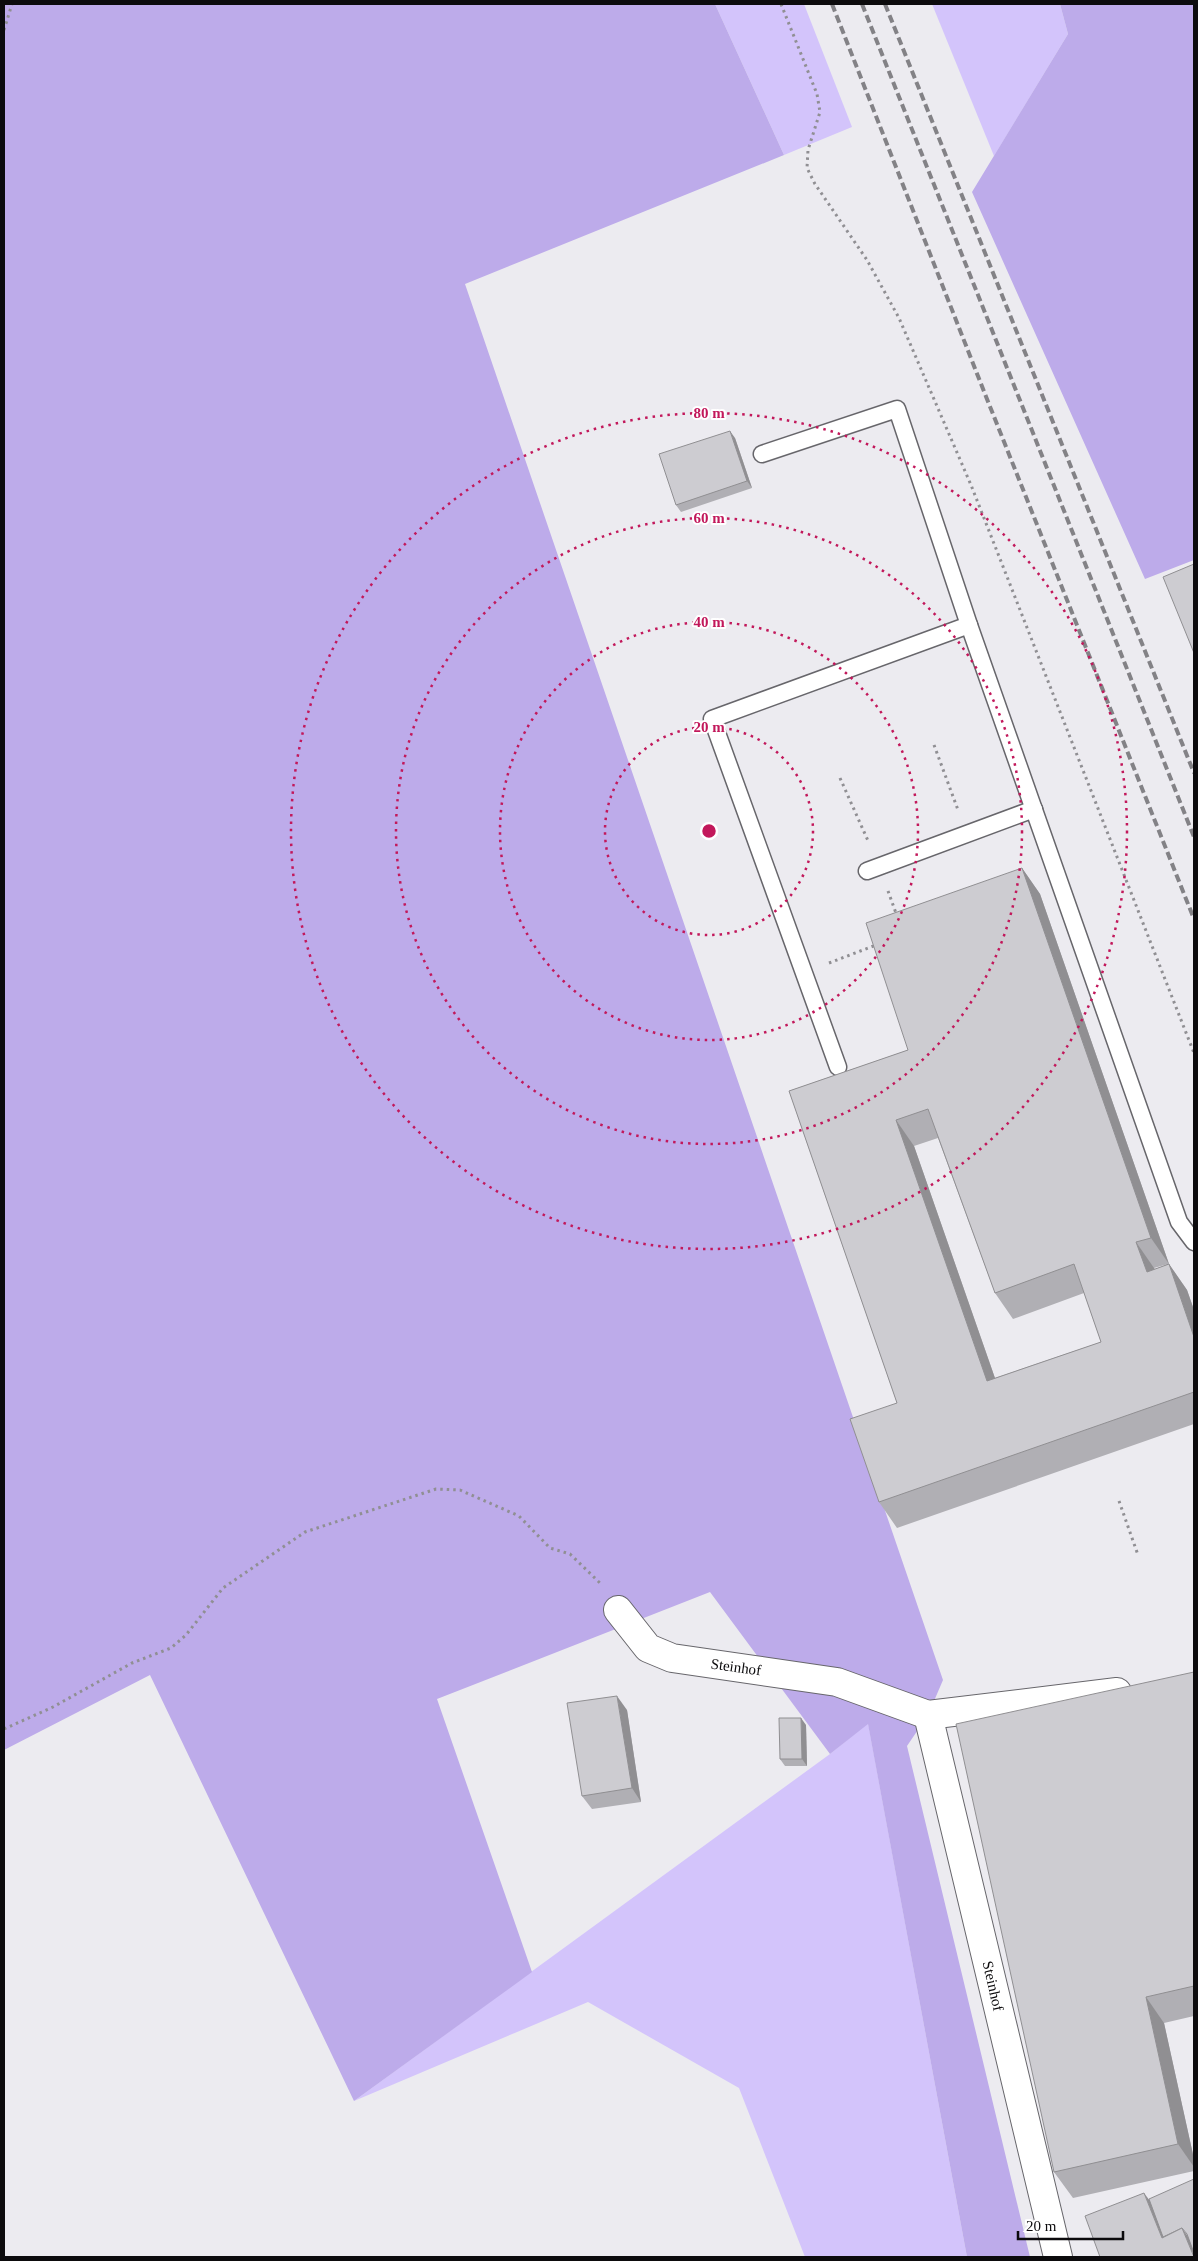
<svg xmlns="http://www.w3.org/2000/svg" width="1198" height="2261" font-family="Georgia,serif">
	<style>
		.green { fill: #d3c4fb }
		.forest { fill: #bdabea }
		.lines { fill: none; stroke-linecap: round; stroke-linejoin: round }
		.service-casing { stroke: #67666b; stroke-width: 19 }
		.minor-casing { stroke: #67666b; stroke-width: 30 }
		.path { stroke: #908f93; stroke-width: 3; stroke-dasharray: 2.5 4; stroke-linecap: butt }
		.service { stroke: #fff; stroke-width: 16 }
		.minor { stroke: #fff; stroke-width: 28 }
		.rail { stroke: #838286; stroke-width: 4; stroke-dasharray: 8 4; stroke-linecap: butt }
		.wall { fill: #b0afb4; fill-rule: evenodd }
		.shaded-wall { fill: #908f92 }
		.building { fill: #cdccd1; stroke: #908f92; fill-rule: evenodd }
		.ring { fill: none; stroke: #c2185b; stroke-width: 2.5; stroke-dasharray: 2.5 5 }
		.labels { text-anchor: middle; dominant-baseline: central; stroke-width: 4; stroke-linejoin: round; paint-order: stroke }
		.street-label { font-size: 15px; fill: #0c0b0d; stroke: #fff }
		.centre { fill: #c2185b; stroke: #fff; stroke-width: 2.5 }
		.ring-label { font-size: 15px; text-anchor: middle; font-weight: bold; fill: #c2185b; stroke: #fff; stroke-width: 4; stroke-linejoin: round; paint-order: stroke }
	</style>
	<rect width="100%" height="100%" fill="#ecebf0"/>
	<g class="green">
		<polygon points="715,4 804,4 852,127 784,155"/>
		<polygon points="932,4 1060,4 1068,34 994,156"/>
		<polygon points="868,1723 967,2257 805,2257 739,2088 588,2002 354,2101 830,1754"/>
	</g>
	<g class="forest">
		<polygon points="4,4 715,4 784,155 465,284 943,1680 928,1715 907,1746 1030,2257 967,2257 868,1724 830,1754 710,1592 437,1699 532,1972 354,2101 150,1675 4,1750"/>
		<polygon points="1060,4 1194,4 1194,560 1145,579 972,192 1068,34"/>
	</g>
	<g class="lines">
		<defs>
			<g id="service">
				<polyline points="762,454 897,409 969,625 1179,1222 1194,1242"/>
				<polyline points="867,871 1034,809"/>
				<polyline points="838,1067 712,719 969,625"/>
			</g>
			<g id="minor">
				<polyline points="618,1610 648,1648 672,1658 837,1682 928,1715 1117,1692"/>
				<polyline points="928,1715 1058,2257"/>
			</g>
		</defs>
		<use href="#service" class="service-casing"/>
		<use href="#minor" class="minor-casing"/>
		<g class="path">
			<polyline points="781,4 817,94 820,112 808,150 807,168 815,184 867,260 899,318 971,485 1194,1053"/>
			<polyline points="4,30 12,4"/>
			<polyline points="934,745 958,810"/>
			<polyline points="840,778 869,843"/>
			<polyline points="888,891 897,916"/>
			<polyline points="829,963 876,945"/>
			<polyline points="1119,1501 1138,1555"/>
			<polyline points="4,1729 53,1707 132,1663 171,1648 186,1635 223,1588 305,1532 436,1489 460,1490 519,1516 550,1548 570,1554 600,1583"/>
		</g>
		<use href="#service" class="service"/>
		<use href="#minor" class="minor"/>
		<g class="rail">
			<polyline points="832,4 985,394 1194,919"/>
			<polyline points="862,4 1194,837"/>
			<polyline points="885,4 1194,773"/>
		</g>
	</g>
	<g class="wall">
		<polygon points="735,438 752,488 681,512 676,505"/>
		<path d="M 1022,868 L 1040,894 L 1169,1264 L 1187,1290 L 1194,1310 L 1194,1424 L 897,1528 L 879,1502 L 897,1403 L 789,1091 L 908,1050 ZM 938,1138 L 995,1293 L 1013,1319 L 1084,1293 L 1101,1342 L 995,1378 L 914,1146 ZM 1168,1264 L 1155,1269 L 1154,1268 Z"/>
		<polygon points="1194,1672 1194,2016 1164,2023 1194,2159 1194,2171 1073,2198 1054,2172"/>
		<polygon points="627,1710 641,1802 592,1809 582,1796"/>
		<polygon points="806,1725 807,1766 785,1766 780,1759"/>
	</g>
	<g class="shaded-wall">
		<polygon points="730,431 735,438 752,488 747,481"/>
		<polygon points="1022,868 1040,894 1169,1264 1151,1238"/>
		<polygon points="896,1120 914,1146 1005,1407 987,1381"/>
		<polygon points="1136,1242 1154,1268 1165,1298 1147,1272"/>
		<polygon points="1169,1264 1187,1290 1194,1310 1194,1337"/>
		<polygon points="617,1696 627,1710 641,1802 632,1788"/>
		<polygon points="801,1718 806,1725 807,1766 802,1759"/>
		<polygon points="1146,1997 1164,2023 1194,2159 1194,2167 1178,2144"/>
		<polygon points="1144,2193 1159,2213 1170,2242 1162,2238"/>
		<polygon points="1182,2228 1194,2245 1194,2257"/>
	</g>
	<g class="building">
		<polygon points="730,431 747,481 676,505 659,454"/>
		<polygon points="1194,564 1194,653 1163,577"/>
		<path d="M 1022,868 L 1151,1238 L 1136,1242 L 1147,1272 L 1169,1264 L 1194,1337 L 1194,1392 L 879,1502 L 850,1419 L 897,1403 L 789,1091 L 908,1050 L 866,923 ZM 928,1109 L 995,1293 L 1074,1264 L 1101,1342 L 987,1381 L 896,1120 Z"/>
		<polygon points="1194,1672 1194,1986 1146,1997 1178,2144 1054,2172 956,1724"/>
		<polygon points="617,1696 632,1788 582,1796 567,1703"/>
		<polygon points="779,1718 801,1718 802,1759 780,1759"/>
		<polygon points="1194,2179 1194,2253 1187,2234 1182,2228 1163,2237 1149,2199"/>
		<polygon points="1144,2193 1162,2238 1182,2228 1194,2257 1100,2257 1085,2216"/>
	</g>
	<g class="ring">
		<circle cx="709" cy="831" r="104"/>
		<circle cx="709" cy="831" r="209"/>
		<circle cx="709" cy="831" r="313"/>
		<circle cx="709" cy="831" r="418"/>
	</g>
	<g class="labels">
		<g class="street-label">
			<text transform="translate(736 1667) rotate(8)">Steinhof</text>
			<text transform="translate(993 1986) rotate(77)">Steinhof</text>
		</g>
	</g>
	<circle cx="709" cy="831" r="8" class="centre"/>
	<g class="ring-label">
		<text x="709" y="418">80 m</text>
		<text x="709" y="523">60 m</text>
		<text x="709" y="627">40 m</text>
		<text x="709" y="732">20 m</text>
	</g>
	<rect width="1198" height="2261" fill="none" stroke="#0c0b0d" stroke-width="10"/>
	<path d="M1018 2231v8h105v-8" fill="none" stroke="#0c0b0d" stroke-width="2.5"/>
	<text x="1026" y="2231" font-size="15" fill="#0c0b0d" stroke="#ffffff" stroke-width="4" paint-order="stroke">20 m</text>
</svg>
